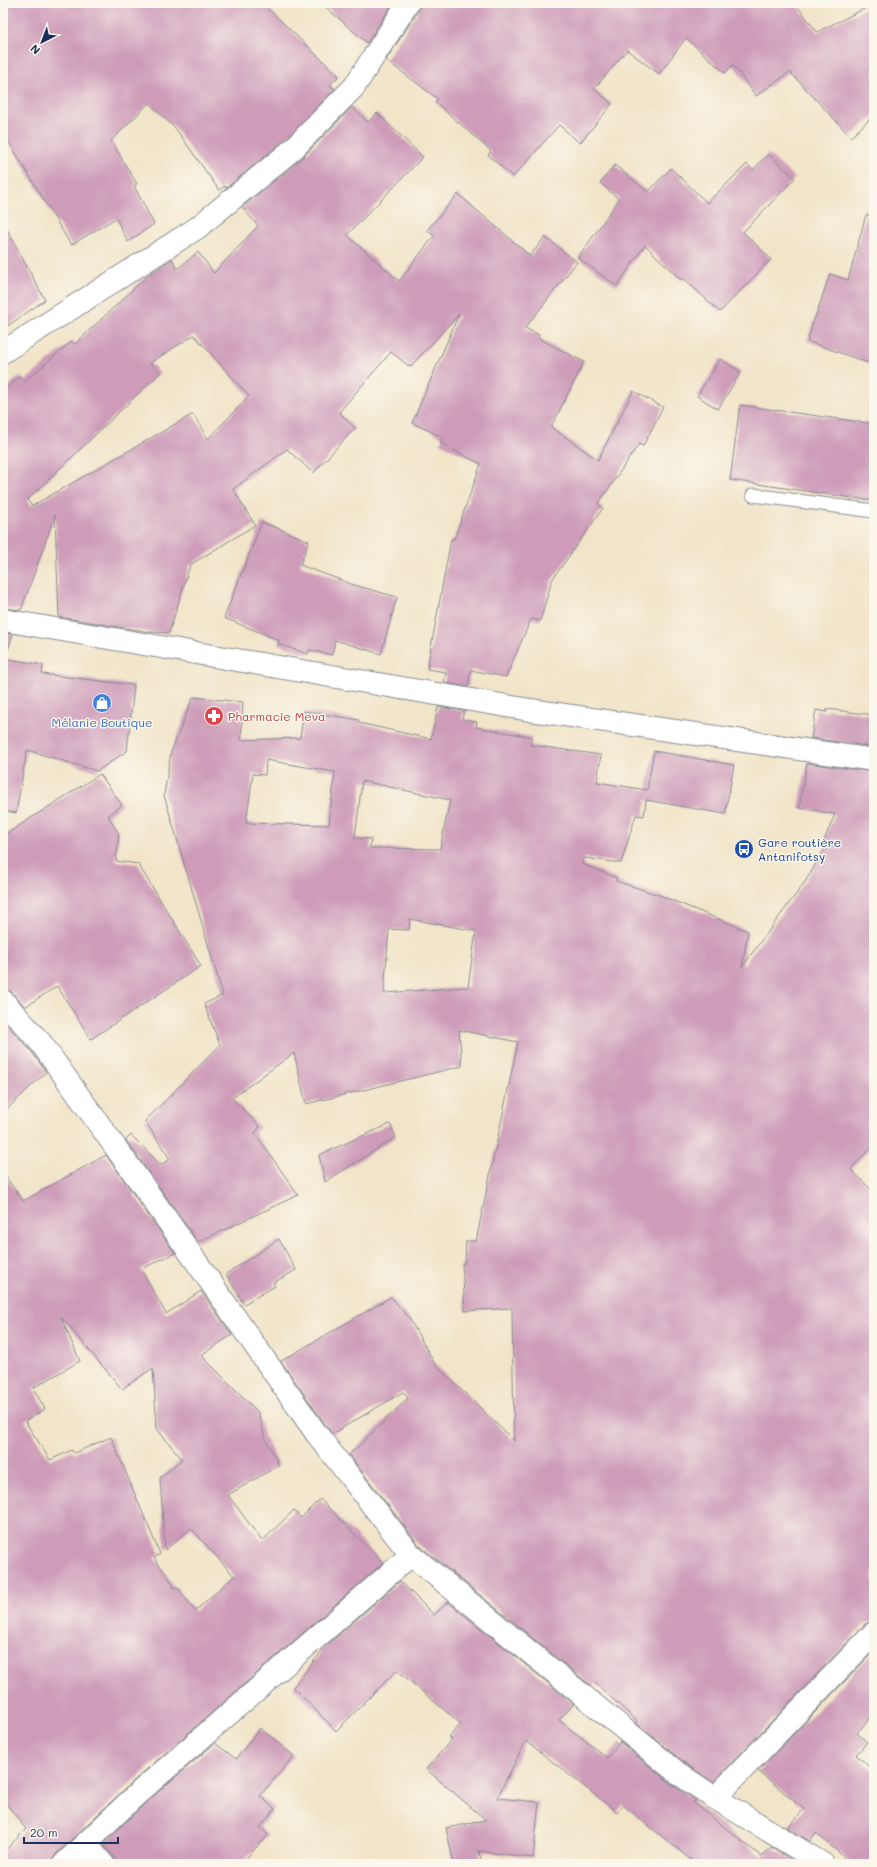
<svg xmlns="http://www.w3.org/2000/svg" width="877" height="1867" font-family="Mali,sans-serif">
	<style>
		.building { fill: #ce9cb9; fill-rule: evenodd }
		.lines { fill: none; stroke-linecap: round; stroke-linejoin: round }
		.service-casing { stroke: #868a93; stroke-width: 15 }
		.minor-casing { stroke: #868a93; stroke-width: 24 }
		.secondary-casing { stroke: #868a93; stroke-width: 24 }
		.service { stroke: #fff; stroke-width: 13 }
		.minor { stroke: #fff; stroke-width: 22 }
		.secondary { stroke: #fff; stroke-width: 22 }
		.labels { text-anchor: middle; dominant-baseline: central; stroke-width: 3; stroke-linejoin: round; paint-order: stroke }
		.health-label { font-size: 12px; fill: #be3a42; stroke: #fbf7ec; text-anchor: start }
		.shop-label { font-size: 12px; fill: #366cbe; stroke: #fbf7ec }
		.transit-label { font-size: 12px; fill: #164399; stroke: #fbf7ec; text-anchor: start }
	</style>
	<rect width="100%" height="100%" fill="#fbf7ec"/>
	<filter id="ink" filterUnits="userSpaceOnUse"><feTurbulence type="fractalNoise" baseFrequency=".025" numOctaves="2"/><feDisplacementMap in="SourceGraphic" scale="8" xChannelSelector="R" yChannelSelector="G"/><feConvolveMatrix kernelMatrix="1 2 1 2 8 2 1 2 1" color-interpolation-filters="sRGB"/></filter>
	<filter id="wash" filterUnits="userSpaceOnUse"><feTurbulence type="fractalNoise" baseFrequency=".012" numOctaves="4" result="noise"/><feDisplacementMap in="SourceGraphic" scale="16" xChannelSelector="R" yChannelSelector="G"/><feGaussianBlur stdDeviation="0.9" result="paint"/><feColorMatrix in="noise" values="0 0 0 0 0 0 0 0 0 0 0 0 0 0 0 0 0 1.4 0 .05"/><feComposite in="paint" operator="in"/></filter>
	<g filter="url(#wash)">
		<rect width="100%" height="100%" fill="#f1e4c8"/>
		<g id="blocks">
			<g class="building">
				<polygon points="3,3 262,3 339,76 330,85 335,89 285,140 226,188 225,186 219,190 176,129 149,103 111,141 137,184 134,186 154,224 128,242 116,218 71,245 3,132"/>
				<polygon points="321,3 393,3 367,43"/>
				<polygon points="420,3 795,3 817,32 874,4 874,115 851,137 790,72 756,96 733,65 725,73 686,38 659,74 627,50 594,89 612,104 580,143 559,125 513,177 488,155 491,151 435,102 438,99 386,60 419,10"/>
				<path d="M 352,107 L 368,122 L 377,113 L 423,157 L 347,235 L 399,281 L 434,236 L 427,230 L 458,194 L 530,256 L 545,237 L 577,262 L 525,328 L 539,335 L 538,338 L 584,362 L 551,427 L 598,460 L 633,391 L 663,407 L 643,446 L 639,444 L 598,504 L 603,508 L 552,580 L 540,621 L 531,619 L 506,677 L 471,670 L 468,687 L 444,683 L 446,672 L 427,669 L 451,539 L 454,539 L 481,464 L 440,443 L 443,437 L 412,423 L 459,314 L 410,367 L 391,352 L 339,412 L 355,428 L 313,473 L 287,449 L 233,489 L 255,525 L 190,565 L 169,633 L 150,632 L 59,617 L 55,515 L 21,610 L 3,608 L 3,391 L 20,376 L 25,381 L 72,341 L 75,344 L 147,276 L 172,259 L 177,269 L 198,252 L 214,273 L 258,226 L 242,207 L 302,158 ZM 194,335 L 249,396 L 208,439 L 193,414 L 32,506 L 27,500 L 160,373 L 150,363 Z"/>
				<polygon points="768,154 795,178 743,232 771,259 720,312 683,278 681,280 645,245 617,286 578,258 619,199 600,183 615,165 648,192 671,168 707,203 747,164 753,170"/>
				<polygon points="866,215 874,216 874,365 807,341 830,274 848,280"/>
				<polygon points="3,222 45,300 3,329"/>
				<polygon points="720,359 741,372 718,409 697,396"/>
				<polygon points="740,405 874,424 874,501 730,480"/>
				<polygon points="262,522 309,541 300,565 354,585 397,597 381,654 335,640 332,655 309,650 308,654 278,644 279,640 224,618"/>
				<polygon points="3,633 13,634 7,652 3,651"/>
				<polygon points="3,658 43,665 42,674 134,685 127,751 97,771 27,750 16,813 3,811"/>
				<path d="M 193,697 L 243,702 L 241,740 L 300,738 L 304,711 L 359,720 L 359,723 L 431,739 L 438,707 L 464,711 L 462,719 L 477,722 L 476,727 L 532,737 L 530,745 L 601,755 L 597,782 L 647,790 L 654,751 L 734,765 L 725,814 L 646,800 L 644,816 L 636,815 L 621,863 L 584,858 L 582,864 L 617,878 L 616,881 L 659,895 L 748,931 L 742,967 L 805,882 L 827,845 L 823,843 L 835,814 L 799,808 L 807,763 L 874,772 L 874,1144 L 851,1169 L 874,1193 L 874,1621 L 865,1624 L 713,1782 L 686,1764 L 636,1723 L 637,1721 L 594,1682 L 590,1685 L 420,1546 L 349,1455 L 408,1398 L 403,1392 L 332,1434 L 281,1361 L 391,1297 L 409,1318 L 435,1364 L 514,1441 L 512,1308 L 465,1311 L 462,1263 L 465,1263 L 466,1241 L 476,1241 L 518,1042 L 459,1030 L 462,1066 L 306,1104 L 294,1053 L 232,1098 L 260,1127 L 255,1133 L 298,1195 L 198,1242 L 126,1140 L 131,1135 L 161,1165 L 170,1159 L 145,1121 L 220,1045 L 204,1004 L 223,995 L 164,795 L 171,752 ZM 266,760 L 335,772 L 329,825 L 246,823 L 253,774 L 265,775 ZM 362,781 L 450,800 L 440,849 L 370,848 L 371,839 L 355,838 ZM 410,919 L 476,931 L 468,987 L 384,993 L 389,929 L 409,930 Z"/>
				<polygon points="827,709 874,715 874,747 811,738 816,710 827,712"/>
				<polygon points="100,774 122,805 108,816 119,834 116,861 138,864 201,966 91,1039 57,986 25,1007 12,992 3,989 3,836"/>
				<polygon points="3,1020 31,1051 46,1072 3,1113"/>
				<polygon points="390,1124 396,1137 325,1182 319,1155"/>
				<path d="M 106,1155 L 175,1253 L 141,1269 L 166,1314 L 201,1291 L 232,1335 L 201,1355 L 258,1412 L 265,1438 L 279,1465 L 228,1495 L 262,1541 L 294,1510 L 301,1518 L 320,1499 L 383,1563 L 128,1786 L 55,1855 L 52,1864 L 3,1864 L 3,1853 L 26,1829 L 3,1800 L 3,1173 L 23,1201 ZM 61,1317 L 122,1389 L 153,1368 L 157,1429 L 182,1459 L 160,1478 L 165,1550 L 191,1528 L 234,1576 L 195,1611 L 177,1587 L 174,1588 L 170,1579 L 154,1558 L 160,1554 L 111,1437 L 74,1453 L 72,1450 L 50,1460 L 25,1421 L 45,1409 L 33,1388 L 80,1361 Z"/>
				<polygon points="279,1239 296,1270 273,1283 275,1286 244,1304 226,1274"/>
				<polygon points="400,1581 434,1615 448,1602 574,1704 559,1720 607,1758 620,1742 671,1784 696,1800 693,1802 762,1857 771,1847 793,1861 791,1864 696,1864 623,1805 617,1812 526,1741 497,1798 539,1802 533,1858 479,1851 482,1864 454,1864 446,1828 471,1823 473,1821 473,1822 486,1820 426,1769 452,1739 449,1737 461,1724 397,1670 336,1731 293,1687 327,1645"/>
				<polygon points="874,1651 874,1714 857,1733 867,1742 856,1755 874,1771 874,1864 852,1864 816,1833 810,1841 787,1828 804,1809 758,1771"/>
				<polygon points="260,1728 294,1756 260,1796 275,1809 260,1827 268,1835 241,1864 120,1864 103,1844 144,1804 215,1743 236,1759"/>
			</g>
		</g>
	</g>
	<g filter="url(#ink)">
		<use href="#blocks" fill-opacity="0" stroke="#868a93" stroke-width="1"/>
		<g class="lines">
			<defs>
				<polyline id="service" points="753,495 874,511"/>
				<g id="minor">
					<polyline points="3,352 197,228 293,149 354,87 408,3"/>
					<polyline points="3,1001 41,1043 151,1197 316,1433 411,1555 679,1774 715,1798 823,1864"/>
					<polyline points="715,1798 874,1633"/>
					<polyline points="85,1843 103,1864"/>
					<polyline points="64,1864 136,1795 411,1555"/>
				</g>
				<polyline id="secondary" points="3,620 530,710 874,760"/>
			</defs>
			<use href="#service" class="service-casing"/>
			<use href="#minor" class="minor-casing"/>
			<use href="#secondary" class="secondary-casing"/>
			<use href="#service" class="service"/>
			<use href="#minor" class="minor"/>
			<use href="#secondary" class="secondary"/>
		</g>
	</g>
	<defs>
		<symbol id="shop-disc" viewBox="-11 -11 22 22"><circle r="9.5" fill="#3f7fe0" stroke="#fbf7ec"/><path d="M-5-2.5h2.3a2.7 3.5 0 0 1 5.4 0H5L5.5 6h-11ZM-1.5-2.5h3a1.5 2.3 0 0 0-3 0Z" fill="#fff"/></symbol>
		<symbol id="pharmacy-disc" viewBox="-11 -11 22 22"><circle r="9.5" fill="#e0444e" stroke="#fbf7ec"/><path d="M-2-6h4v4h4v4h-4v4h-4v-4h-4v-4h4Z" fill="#fff"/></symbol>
		<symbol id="bus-disc" viewBox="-11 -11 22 22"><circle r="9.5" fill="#1a4fb4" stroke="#fbf7ec"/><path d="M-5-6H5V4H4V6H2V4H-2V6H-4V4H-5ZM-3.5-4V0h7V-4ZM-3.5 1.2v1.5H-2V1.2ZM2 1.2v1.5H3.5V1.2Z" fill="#fff"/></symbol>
	</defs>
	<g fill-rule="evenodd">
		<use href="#shop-disc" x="91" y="692" width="22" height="22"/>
		<use href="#pharmacy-disc" x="203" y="705" width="22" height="22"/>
		<use href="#bus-disc" x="733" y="838" width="22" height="22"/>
	</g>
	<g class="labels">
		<g class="health-label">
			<text x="228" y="716">Pharmacie Meva</text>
		</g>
		<g class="shop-label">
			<text x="102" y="722">Mélanie Boutique</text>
		</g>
		<g class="transit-label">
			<text x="758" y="842">Gare routière<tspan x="758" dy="14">Antanifotsy</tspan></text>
		</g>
	</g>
	<rect width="877" height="1867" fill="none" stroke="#fbf7ec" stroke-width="16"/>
	<g transform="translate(42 42) rotate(222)" stroke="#fbf7ec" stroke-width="3" paint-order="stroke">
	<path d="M0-3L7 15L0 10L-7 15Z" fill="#1b2f5e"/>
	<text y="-6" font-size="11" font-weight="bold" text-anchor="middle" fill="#1b2f5e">N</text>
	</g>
	<path d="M24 1837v6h94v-6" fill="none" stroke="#1b2f5e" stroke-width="2"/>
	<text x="30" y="1837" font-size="12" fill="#1b2f5e" stroke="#fbf7ec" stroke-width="3" paint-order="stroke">20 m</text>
</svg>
